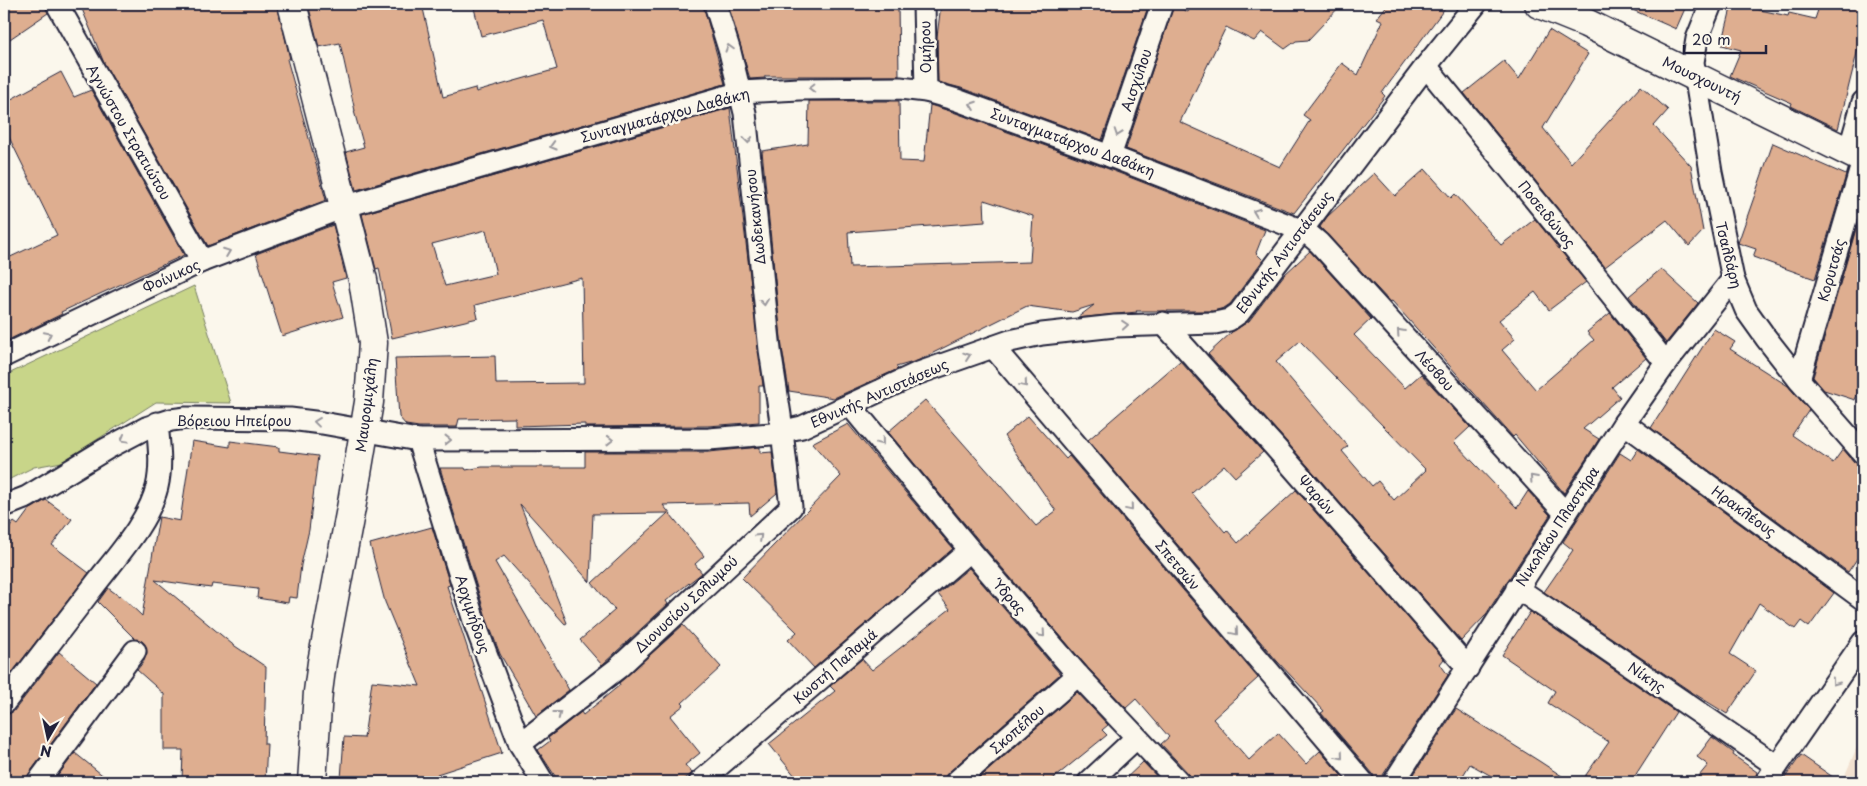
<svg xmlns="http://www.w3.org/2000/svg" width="1867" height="786" font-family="'Playpen Sans',sans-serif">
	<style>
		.built { fill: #f2e1d0 }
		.green { fill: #c8d589; stroke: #757c62 }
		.building { fill: #deae90; stroke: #22223b; fill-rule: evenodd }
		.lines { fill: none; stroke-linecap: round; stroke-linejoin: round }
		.minor-casing { stroke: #22223b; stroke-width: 25 }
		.tertiary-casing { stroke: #22223b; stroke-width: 31 }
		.secondary-casing { stroke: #22223b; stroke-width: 31 }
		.minor { stroke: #fbf7ec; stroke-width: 21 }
		.tertiary { stroke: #fbf7ec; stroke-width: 28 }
		.secondary { stroke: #fbf7ec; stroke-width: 28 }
		.oneway { stroke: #99979c }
		.labels { text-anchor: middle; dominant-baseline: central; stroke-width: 5; stroke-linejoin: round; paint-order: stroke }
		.street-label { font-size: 14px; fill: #22223b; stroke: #fbf7ec }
	</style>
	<rect width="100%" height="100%" fill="#fbf7ec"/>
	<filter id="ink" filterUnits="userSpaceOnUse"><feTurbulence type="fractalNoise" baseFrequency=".02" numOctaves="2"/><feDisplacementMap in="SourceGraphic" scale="10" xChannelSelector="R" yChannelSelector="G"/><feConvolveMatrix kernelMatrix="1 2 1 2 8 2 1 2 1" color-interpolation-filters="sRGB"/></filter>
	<g filter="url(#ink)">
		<polygon class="built" points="1863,733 1863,782 1842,782"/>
		<polygon class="green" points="194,286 231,403 156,402 62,462 34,467 4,482 4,376"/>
		<g class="building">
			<polygon points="4,4 45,4 48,13 4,43"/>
			<polygon points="80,4 277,4 290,59 287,59 326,200 208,246 104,63"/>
			<polygon points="308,4 422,4 443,97 475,88 476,92 557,69 543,20 481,36 473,4 703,4 725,84 356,190 346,152 364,147 354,111 355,111 340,43 319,47"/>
			<polygon points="728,4 898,4 899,76 765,76 765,78 750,79"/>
			<polygon points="941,4 1149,4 1102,140 961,88 938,82 937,37"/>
			<polygon points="1181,4 1342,4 1308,40 1296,41 1285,49 1262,32 1254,41 1226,27 1180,122 1280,167 1310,120 1303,115 1342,63 1358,75 1383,21 1377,18 1388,4 1448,4 1382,93 1385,96 1294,213 1126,149 1174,5 1188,12 1190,8"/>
			<polygon points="1619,4 1687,4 1676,29"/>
			<polygon points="1732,4 1788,16 1789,13 1815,19 1820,4 1863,4 1863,51 1858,49 1838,129 1791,106 1792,103 1730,76 1741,50 1722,45"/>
			<polygon points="1549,30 1588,54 1543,128 1571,163 1641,86 1668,110 1654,126 1691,166 1703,231 1689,246 1667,220 1605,267 1464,93 1504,61 1519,79"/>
			<polygon points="61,72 74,97 91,90 184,255 61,312 62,314 4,342 4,260 57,235 4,127 4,103"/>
			<path d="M 809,101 L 899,101 L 900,161 L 924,162 L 930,105 L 953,112 L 1106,168 L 1265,230 L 1256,253 L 1263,260 L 1230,304 L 1224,308 L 1213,311 L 1136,311 L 1137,312 L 1077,318 L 1094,305 L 1072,312 L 1027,306 L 917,361 L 896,367 L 898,369 L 834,398 L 789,391 L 782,348 L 762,151 L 808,144 ZM 984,200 L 1033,216 L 1030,262 L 850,267 L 848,232 L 985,222 Z"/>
			<path d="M 730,108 L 763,386 L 759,386 L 759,422 L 708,426 L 585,427 L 585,424 L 515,426 L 515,418 L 459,419 L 457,427 L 419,427 L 406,425 L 399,417 L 395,358 L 495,356 L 496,384 L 584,383 L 582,278 L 475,305 L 478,318 L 392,338 L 379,268 L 376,269 L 362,214 ZM 486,230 L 496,274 L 445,286 L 432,244 Z"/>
			<polygon points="1773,143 1846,175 1815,279 1753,257 1756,249 1738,243"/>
			<polygon points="1425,169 1451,198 1455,194 1501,245 1535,219 1586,282 1549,310 1535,292 1499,320 1515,339 1502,350 1536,390 1594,340 1587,332 1610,313 1646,358 1612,387 1620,397 1583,429 1599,439 1564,493 1515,435 1513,437 1392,301 1390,302 1320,227 1327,217 1374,173 1395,196"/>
			<polygon points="1863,205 1863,376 1855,400 1824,390 1813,377"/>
			<polygon points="333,225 346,278 332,282 343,317 282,336 256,254"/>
			<path d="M 1310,251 L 1371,319 L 1354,335 L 1405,388 L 1421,374 L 1470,427 L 1454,442 L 1517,508 L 1528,491 L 1550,515 L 1485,616 L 1461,641 L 1284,439 L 1208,354 L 1232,332 L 1249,321 L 1284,275 ZM 1300,341 L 1426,470 L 1394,500 L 1378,481 L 1372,486 L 1342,451 L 1348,446 L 1276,362 Z"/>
			<polygon points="1661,269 1698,303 1666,343 1629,296"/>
			<polygon points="1714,329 1735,342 1730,349 1788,386 1809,410 1792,435 1833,463 1843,449 1854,462 1863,465 1863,550 1848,572 1651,428"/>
			<polygon points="1180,361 1263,452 1235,477 1224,465 1192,493 1225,532 1227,530 1238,543 1296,490 1444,659 1440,664 1448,675 1383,775 1382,782 1375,782 1373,774 1321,713 1324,711 1277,661 1088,440"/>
			<polygon points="925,400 1036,526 1056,511 1004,436 1028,416 1066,459 1069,456 1258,678 1213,719 1249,760 1278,733 1306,764 1320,751 1347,782 1191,782 1188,773 1161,744 1169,737 1136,699 1126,708 1087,667 980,542 888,432"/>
			<polygon points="848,424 953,549 814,668 788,640 797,632 742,578 841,476 812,443"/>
			<polygon points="192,441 230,447 230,441 279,447 279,451 318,456 309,530 301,565 297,598 289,597 288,603 257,598 258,589 212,584 211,588 155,580 232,644 266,667 264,744 267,744 265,782 182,782 183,750 164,750 164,694 137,670 144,661 147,653 146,646 142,641 135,639 98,602 108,588 119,596 120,595 142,616 159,517 180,521"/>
			<polygon points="760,447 760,453 772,452 777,493 750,516 749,503 663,505 704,556 695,564 702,573 666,601 668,604 602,665 580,640 615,610 592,583 668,513 593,514 590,582 520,504 567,623 565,624 504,556 495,562 569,690 536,716 500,654 487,620 440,468 465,468 466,470 482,467 585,467 585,452 709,452"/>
			<polygon points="1638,449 1834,593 1809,627 1801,621 1795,629 1759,603 1730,654 1756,671 1727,714 1690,691 1544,592 1573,550 1563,542 1620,453 1631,460"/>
			<polygon points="46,500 72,519 52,545 89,573 4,683 4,535 14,522 18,525 29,510"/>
			<polygon points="432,527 450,585 447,586 502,753 437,774 440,782 385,782 341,779 344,737 364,738 372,681 420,686 385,602 370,544"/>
			<polygon points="969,568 1060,674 948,773 944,782 800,782 769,744 835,691 830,686 862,659 872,670 950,609 938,594"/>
			<polygon points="1530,612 1676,712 1631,782 1581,782 1609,742 1548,703 1555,691 1502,655"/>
			<polygon points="683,625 721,667 682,703 684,705 670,716 700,753 685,765 692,773 690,775 681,782 559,782 538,750 550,741 548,738 581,712 583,715 620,685 619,683"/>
			<polygon points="59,652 96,683 28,775 26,782 4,782 4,715 9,714 14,711"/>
			<polygon points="1077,692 1108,725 1102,730 1107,735 1049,782 975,782"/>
			<polygon points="1456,709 1539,761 1571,782 1502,782 1470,764 1459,782 1409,782"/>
			<polygon points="1712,737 1734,753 1733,755 1757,772 1754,782 1694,782 1708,765 1697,757"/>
			<polygon points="75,753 111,782 53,782"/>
			<polygon points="1801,755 1840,782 1782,782"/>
			<polygon points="1143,762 1162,782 1122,782"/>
		</g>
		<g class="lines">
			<defs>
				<g id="minor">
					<polyline points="57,4 202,261"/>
					<polyline points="924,4 926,91"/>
					<polyline points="1711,4 1697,39 1693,62 1711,172 1733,279 1746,310 1766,338 1799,380 1863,453"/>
					<polyline points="1426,66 1554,223 1666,363"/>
					<polyline points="1849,151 1863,102"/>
					<polyline points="1110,156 1162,4"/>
					<polyline points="1163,323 1275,447 1468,668"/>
					<polyline points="993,347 1363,782"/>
					<polyline points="4,356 202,261 344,207 370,199 741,92 799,89 900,88 926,91 957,100 1110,156 1306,232 1319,243 1566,514"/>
					<polyline points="1799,380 1863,161"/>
					<polyline points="850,405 970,550 1078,675 1179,782"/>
					<polyline points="1624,423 1863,599"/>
					<polyline points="418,440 475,624 520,744 543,782"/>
					<polyline points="4,506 27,497 106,449 146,428 171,420 186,418 290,419 322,423 418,440 709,439 771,434 802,427 916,374 1010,341 1042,334 1115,326 1215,323 1229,320 1239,313 1426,66 1476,4"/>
					<polyline points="1517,588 1777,766"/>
					<path d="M 4,703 C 34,664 64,625 94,586 C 116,557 148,523 157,487 C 162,466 159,444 157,423"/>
					<polyline points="520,744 618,668 791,507 780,415 770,350 745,113 730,52 715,4"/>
					<polyline points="38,782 135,651"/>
					<polyline points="700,782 970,550"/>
					<polyline points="956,782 1078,675"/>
					<polyline points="1089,782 1136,738"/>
					<polyline points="1394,782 1624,423 1666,363 1733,279"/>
					<polyline points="1766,782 1863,642"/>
				</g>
				<polyline id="tertiary" points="1539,4 1586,23 1863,159"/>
				<polyline id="secondary" points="292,4 363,280 373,343 369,402 352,503 322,662 318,692 312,782"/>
			</defs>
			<use href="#minor" class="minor-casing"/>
			<use href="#tertiary" class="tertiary-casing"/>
			<use href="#secondary" class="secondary-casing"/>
			<use href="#minor" class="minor"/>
			<use href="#tertiary" class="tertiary"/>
			<use href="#secondary" class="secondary"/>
		</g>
		<defs><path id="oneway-chevron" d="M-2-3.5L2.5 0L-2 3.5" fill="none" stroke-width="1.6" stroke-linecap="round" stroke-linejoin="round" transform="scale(1.25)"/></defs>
		<g class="oneway">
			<use href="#oneway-chevron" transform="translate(729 48) rotate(-106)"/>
			<use href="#oneway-chevron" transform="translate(812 88) rotate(179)"/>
			<use href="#oneway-chevron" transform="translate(973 105) rotate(-160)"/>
			<use href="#oneway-chevron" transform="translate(1118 133) rotate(109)"/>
			<use href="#oneway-chevron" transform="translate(748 140) rotate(84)"/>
			<use href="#oneway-chevron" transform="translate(553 146) rotate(164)"/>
			<use href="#oneway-chevron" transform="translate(1256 212) rotate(-159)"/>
			<use href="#oneway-chevron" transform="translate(227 252) rotate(-21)"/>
			<use href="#oneway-chevron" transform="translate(764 302) rotate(84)"/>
			<use href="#oneway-chevron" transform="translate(1125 325) rotate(-5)"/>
			<use href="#oneway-chevron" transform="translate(1400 332) rotate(-132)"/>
			<use href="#oneway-chevron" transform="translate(48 335) rotate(-26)"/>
			<use href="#oneway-chevron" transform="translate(967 356) rotate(-19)"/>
			<use href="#oneway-chevron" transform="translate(1024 384) rotate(50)"/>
			<use href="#oneway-chevron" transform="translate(317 422) rotate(-173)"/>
			<use href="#oneway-chevron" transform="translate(124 439) rotate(151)"/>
			<use href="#oneway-chevron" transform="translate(448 440)"/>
			<use href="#oneway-chevron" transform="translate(610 440)"/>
			<use href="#oneway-chevron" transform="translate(881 442) rotate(51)"/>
			<use href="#oneway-chevron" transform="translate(1533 478) rotate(-132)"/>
			<use href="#oneway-chevron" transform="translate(1130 508) rotate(50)"/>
			<use href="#oneway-chevron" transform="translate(759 537) rotate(-43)"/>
			<use href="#oneway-chevron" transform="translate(1235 632) rotate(50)"/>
			<use href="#oneway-chevron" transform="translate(1042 634) rotate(49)"/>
			<use href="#oneway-chevron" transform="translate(1835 682) rotate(125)"/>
			<use href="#oneway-chevron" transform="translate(558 714) rotate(-38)"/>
			<use href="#oneway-chevron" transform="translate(1340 756) rotate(50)"/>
		</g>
	</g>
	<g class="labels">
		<g class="street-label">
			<text transform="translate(925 47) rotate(-91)">Ομήρου</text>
			<text transform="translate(1702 79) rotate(26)">Μουσχουντή</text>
			<text transform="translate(1136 80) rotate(-71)">Αισχύλου</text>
			<text transform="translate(665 115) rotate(-15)">Συνταγματάρχου Δαβάκη</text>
			<text transform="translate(129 132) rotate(60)">Αγνώστου Στρατιώτου</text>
			<text transform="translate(1073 142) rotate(20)">Συνταγματάρχου Δαβάκη</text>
			<text transform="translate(1547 214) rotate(51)">Ποσειδώνος</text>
			<text transform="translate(755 217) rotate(-96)">Δωδεκανήσου</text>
			<text transform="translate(1284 252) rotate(-53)">Εθνικής Αντιστάσεως</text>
			<text transform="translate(1729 255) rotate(76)">Τσαλδάρη</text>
			<text transform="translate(1831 270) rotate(-74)">Κορυτσάς</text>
			<text transform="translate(171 276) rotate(-25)">Φοίνικος</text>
			<text transform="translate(1435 370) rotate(48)">Λέσβου</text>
			<text transform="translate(879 393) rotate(-24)">Εθνικής Αντιστάσεως</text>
			<text transform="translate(366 405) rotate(-83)">Μαυρομιχάλη</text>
			<text x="234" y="420">Βόρειου Ηπείρου</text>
			<text transform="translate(1317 495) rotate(49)">Ψαρών</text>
			<text transform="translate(1744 511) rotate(36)">Ηρακλέους</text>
			<text transform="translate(1557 526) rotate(-57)">Νικολάου Πλαστήρα</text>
			<text transform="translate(1178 565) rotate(50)">Σπετσών</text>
			<text transform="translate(1010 597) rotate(49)">Ύδρας</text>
			<text transform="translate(686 604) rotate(-43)">Διονυσίου Σολωμού</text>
			<text transform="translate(473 614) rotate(72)">Αρχιμήδους</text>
			<text transform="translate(835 666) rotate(-41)">Κωστή Παλαμά</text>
			<text transform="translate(1647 677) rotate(34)">Νίκης</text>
			<text transform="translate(1017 729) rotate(-41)">Σκοπέλου</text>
		</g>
	</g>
	<rect width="1867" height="786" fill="none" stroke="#fbf7ec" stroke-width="20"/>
	<rect x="10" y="10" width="1847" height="766" fill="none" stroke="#22223b" stroke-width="2" filter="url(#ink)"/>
	<g transform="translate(48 738) rotate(189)" stroke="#fbf7ec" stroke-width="4" paint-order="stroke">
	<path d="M0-4L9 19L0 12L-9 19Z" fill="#22223b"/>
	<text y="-8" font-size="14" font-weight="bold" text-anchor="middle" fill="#22223b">N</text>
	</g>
	<path d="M1684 45v8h82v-8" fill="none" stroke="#22223b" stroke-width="2.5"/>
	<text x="1692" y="45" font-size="15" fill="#22223b" stroke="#fbf7ec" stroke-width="4" paint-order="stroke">20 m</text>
</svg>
